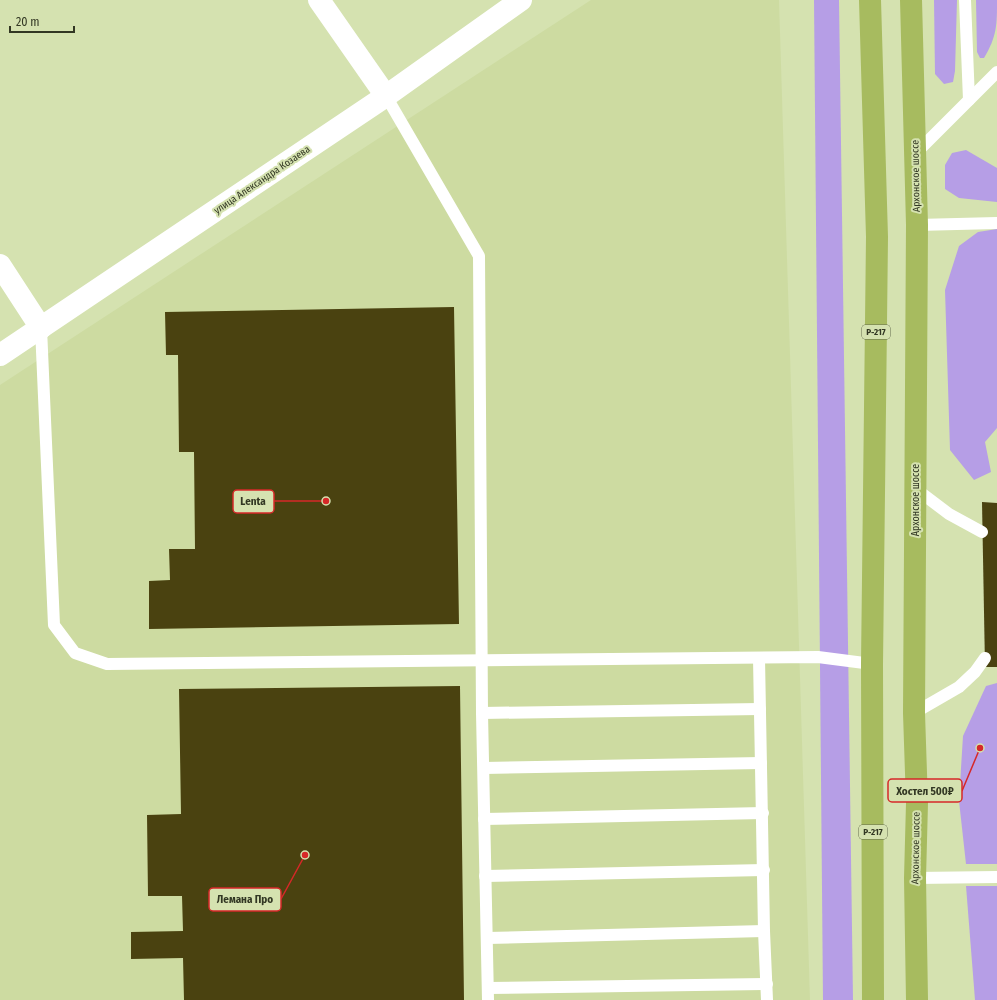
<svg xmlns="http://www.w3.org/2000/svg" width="997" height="1000" font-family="'Fira Sans Condensed',sans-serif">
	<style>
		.built { fill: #cddba1 }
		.green { fill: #b69ee6 }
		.building { fill: #4a4210 }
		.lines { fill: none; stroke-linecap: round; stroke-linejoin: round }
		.lane { stroke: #fff; stroke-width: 12 }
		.street { stroke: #fff; stroke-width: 22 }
		.highway { stroke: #a7bb5f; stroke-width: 22 }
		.labels { text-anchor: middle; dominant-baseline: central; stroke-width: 4; stroke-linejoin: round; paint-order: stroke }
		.shield { fill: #d5e2b0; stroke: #636a4d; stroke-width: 1 }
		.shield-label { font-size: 9px; font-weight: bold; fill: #323723 }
		.street-label { font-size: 10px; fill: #323723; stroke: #d5e2b0 }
		.leader { fill: none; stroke: #d62828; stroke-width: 1.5 }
		.callout-dot { fill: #d62828; stroke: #d5e2b0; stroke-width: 1.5 }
		.callout { fill: #d5e2b0; stroke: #d62828; stroke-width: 1.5 }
		.callout-label { font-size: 11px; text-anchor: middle; font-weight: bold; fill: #323723 }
	</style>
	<rect width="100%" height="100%" fill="#d5e2b0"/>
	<polygon class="built" points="591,0 779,0 810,1000 0,1000 0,385"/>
	<g class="green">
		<polygon points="814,0 839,0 853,1000 823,1000"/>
		<polygon points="934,0 957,0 955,71 953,82 944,84 935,74"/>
		<path d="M 976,0 L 997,0 C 997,25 997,36 984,58 L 980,58 L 977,52 Z"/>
		<polygon points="966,150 997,168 997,202 959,198 945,189 945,165 952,153"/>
		<polygon points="997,229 997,428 985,442 991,472 974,480 950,450 945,290 959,246 978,232"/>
		<polygon points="997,683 997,864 966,864 959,801 963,736 986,686"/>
		<polygon points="966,886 997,886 997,1000 975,1000"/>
	</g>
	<g class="building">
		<polygon points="454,307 459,624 149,629 149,581 170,580 169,549 195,549 194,452 179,452 178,355 166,355 165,312"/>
		<polygon points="982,502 997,503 997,667 985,667"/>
		<polygon points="460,686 464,1000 184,1000 183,958 131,959 131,932 183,931 182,896 148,896 147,815 181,814 179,689"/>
	</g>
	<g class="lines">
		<g class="lane">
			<polyline points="965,0 969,100"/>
			<polyline points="386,96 479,256 482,713 488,1000"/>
			<polyline points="916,153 997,72"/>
			<polyline points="917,225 997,223"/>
			<polyline points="41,328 54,625 75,653 107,664 818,657 872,664"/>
			<polyline points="916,489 949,514 982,532"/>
			<polyline points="759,658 764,931 767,1000"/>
			<polyline points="482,713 760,709"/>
			<polyline points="914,713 959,687 975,672 985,658"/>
			<polyline points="484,768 761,763"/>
			<polyline points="484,819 763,813"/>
			<polyline points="485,876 764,870"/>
			<polyline points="915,878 997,877"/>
			<polyline points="487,938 764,931"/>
			<polyline points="488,988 767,984"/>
		</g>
		<g class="street">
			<polyline points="319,0 386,96"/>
			<polyline points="0,265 41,328"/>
			<polyline points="0,355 386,96 521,0"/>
		</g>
		<g class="highway">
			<polyline points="870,0 877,237 872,664 873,1000"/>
			<polyline points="911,0 917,225 914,713 917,803 915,878 917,1000"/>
		</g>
	</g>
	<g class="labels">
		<g class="shield">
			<rect x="862" y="325" width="28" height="14" rx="3"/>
			<rect x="859" y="825" width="28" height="14" rx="3"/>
		</g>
		<g class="shield-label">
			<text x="876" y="332">Р-217</text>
			<text x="873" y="832">Р-217</text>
		</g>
		<g class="street-label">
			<text transform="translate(916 176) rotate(-91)">Архонское шоссе</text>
			<text transform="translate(262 180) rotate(-34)">улица Александра Козаева</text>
			<text transform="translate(916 500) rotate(-90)">Архонское шоссе</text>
			<text transform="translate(916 848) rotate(-89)">Архонское шоссе</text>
		</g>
	</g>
	<path class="leader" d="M326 501L274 501M980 748L962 791M305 855L281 899"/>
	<g class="callout-dot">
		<circle cx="326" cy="501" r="4"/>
		<circle cx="980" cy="748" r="4"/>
		<circle cx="305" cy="855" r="4"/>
	</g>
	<g class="callout">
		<rect x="233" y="490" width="41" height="23" rx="4"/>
		<rect x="888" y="779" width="74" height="23" rx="4"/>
		<rect x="209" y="888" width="72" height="23" rx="4"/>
	</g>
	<g class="callout-label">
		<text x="253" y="505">Lenta</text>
		<text x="925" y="795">Хостел 500₽</text>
		<text x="245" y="903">Лемана Про</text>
	</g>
	<path d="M10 26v6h64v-6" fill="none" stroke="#323723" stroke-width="2"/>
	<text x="16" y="26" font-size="12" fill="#323723" stroke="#d5e2b0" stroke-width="3" paint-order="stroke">20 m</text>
</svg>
